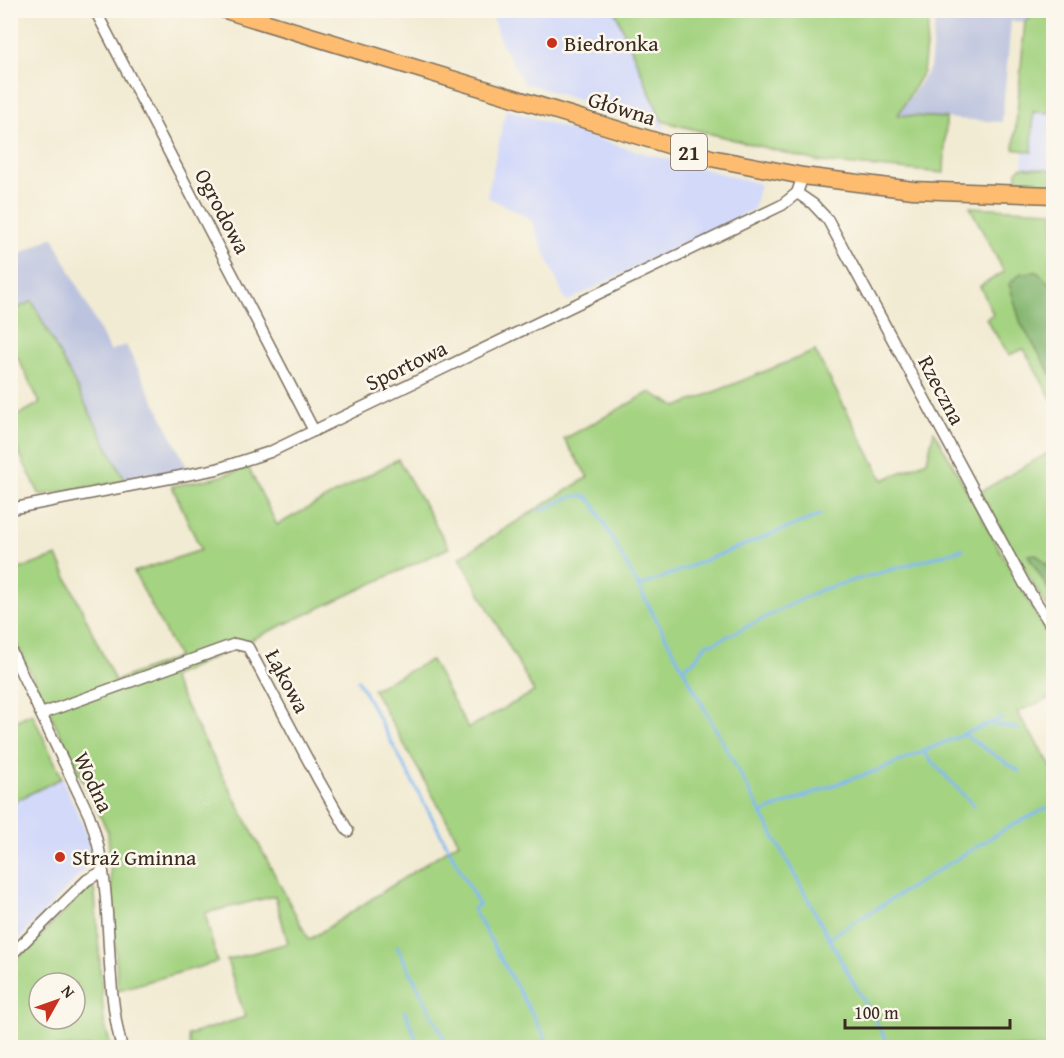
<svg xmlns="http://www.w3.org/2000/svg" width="1064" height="1058" font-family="'Gentium Book Plus',serif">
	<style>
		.built { fill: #d3d9f9 }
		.industrial { fill: #bcc3de }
		.green { fill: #a4d381; stroke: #707e50; stroke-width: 1.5; fill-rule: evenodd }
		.forest { fill: #83b56f; stroke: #5f7046; stroke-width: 1.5 }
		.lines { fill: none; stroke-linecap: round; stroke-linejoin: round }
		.stream { stroke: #84b9f3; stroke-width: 3 }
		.minor-casing { stroke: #7b6e5d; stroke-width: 13 }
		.primary-casing { stroke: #7b6e5d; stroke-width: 19 }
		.minor { stroke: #fff; stroke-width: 10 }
		.primary { stroke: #fdbc70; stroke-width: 16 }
		.poi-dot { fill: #c8321e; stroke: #fbf7ec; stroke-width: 2 }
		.labels { text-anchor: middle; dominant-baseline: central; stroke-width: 5; stroke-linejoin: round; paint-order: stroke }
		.shield { fill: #fbf7ec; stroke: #75685c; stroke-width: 1.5 }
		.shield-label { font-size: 21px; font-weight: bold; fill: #3b2a1e }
		.poi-label { font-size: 22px; fill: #3b2a1e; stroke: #fbf7ec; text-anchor: start }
		.street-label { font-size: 22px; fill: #3b2a1e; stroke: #fbf7ec }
	</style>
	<rect width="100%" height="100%" fill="#fbf7ec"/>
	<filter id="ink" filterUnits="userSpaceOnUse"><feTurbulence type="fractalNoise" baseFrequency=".0167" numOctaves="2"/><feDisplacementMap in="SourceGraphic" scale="12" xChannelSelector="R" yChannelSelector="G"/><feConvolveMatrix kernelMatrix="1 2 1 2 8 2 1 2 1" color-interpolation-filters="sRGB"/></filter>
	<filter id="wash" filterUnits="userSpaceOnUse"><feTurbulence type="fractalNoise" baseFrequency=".008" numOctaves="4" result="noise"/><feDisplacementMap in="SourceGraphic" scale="24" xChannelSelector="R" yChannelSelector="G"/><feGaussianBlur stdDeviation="1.35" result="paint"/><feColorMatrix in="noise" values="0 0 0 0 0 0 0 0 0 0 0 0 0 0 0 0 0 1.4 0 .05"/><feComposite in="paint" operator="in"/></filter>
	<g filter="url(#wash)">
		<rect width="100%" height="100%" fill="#f2ebd3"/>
		<g class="built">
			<polygon points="491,11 615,11 666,129 529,84 525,85 500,40"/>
			<polygon points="1053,44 1053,179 1022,177 1028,57"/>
			<polygon points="506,109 622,147 760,184 754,209 566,302 530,218 487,197"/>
			<polygon points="62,778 88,837 91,849 90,861 87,867 11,948 10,803"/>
		</g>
		<g class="industrial">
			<polygon points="936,11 1053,11 1053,23 1011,21 1002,122 898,115 930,68"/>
			<polygon points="53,237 110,351 126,345 189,471 125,481 32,301 11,312 10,257 12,258"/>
		</g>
		<g class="green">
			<polygon points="615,11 930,11 923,72 898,115 946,118 944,173 820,162 662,121"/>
			<polygon points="1034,16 1053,17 1054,113 1033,112 1032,152 1014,149 1025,21"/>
			<polygon points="1022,167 1053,170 1053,187 1020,184 1017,181 1017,171"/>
			<polygon points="970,207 1053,211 1053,286 1036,272 1021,324 1053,377 1053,402 1024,349 1009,355 986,319 993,314 980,286 1004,272"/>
			<polygon points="32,301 125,481 40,495 11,437 11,419 40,403 11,344 11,312"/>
			<polygon points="815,351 883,480 927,461 934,431 1053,646 1053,697 1017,712 1053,769 1053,1047 190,1047 188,1035 245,1017 227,960 288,943 275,896 205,913 217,962 118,990 108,832 11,633 11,572 57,556 115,681 178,657 134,572 201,550 172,486 215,478 248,467 277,525 398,459 449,548 171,677 309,940 459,842 373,689 431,660 468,728 534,692 460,557 588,477 564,439 650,392 677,407"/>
			<polygon points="1053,450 1053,571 1036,554 1028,555 1053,597 1053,616 1031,581 980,492"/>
			<polygon points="32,713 62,778 11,803 11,723"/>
			<path d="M 89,887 L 94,890 L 95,894 L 104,1022 L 111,1047 L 11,1047 L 11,965 ZM 39,983 L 75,983 L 75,1019 L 39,1019 Z"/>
		</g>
		<g class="forest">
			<polygon points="1037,272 1053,286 1053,377 1021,324 1009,284 1021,273"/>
			<polygon points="1036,554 1053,571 1053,597 1028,555"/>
		</g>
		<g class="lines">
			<g class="stream">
				<polyline points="540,511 573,496 586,496 593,503 849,975 891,1048"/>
				<polyline points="638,587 820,515"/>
				<polyline points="683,668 694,661 707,643 714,643 820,590 963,549"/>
				<polyline points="358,680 479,905 473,909 551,1048"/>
				<polyline points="992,724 1019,729"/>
				<polyline points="963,734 1019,771"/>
				<polyline points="923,752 975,807"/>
				<polyline points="761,813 839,783 879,770 1002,718"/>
				<polyline points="829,938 1005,829 1053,805"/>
				<polyline points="397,946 449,1048"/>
				<polyline points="405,1011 420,1048"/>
			</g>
		</g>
	</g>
	<g filter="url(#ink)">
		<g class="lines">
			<defs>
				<g id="minor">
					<polyline points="95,10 314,431"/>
					<polyline points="797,193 813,204 828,220 1024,583 1054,630"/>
					<polyline points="10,509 217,469 270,452 782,205 797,193 803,176"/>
					<path d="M 10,649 L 89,815 C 117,889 101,972 122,1048"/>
					<polyline points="41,714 235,644 248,647 318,779 348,831"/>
					<polyline points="10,956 87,880 98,874 103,873"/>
				</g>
				<polyline id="primary" points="225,10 711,158 803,176 913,190 1054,195"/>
			</defs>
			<use href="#minor" class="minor-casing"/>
			<use href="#primary" class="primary-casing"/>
			<use href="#minor" class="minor"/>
			<use href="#primary" class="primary"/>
		</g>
	</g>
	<g class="poi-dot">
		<circle cx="552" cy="43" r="6"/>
		<circle cx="60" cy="857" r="6"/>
	</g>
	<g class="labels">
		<rect class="shield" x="671" y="134" width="36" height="36" rx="4.5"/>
		<g class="shield-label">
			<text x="689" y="152">21</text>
		</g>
		<g class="poi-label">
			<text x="564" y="43">Biedronka</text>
			<text x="72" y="857">Straż Gminna</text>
		</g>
		<g class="street-label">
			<text transform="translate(622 108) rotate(17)">Główna</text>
			<text transform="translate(223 211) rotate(62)">Ogrodowa</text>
			<text transform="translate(406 365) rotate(-26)">Sportowa</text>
			<text transform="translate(942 390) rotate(62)">Rzeczna</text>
			<text transform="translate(288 681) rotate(62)">Łąkowa</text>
			<text transform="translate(94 782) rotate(65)">Wodna</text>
		</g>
	</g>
	<rect width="1064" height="1058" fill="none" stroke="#fbf7ec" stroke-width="36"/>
	<g transform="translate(57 1001) rotate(50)"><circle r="28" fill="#fbf7ec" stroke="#aea59a" stroke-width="1.5"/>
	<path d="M0-4.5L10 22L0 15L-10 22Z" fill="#c8321e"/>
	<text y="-9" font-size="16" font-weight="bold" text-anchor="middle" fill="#3b2a1e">N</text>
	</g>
	<path d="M845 1019v9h165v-9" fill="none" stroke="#3b2a1e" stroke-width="3"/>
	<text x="854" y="1019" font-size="18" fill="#3b2a1e" stroke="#fbf7ec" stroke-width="4.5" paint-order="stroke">100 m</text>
</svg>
